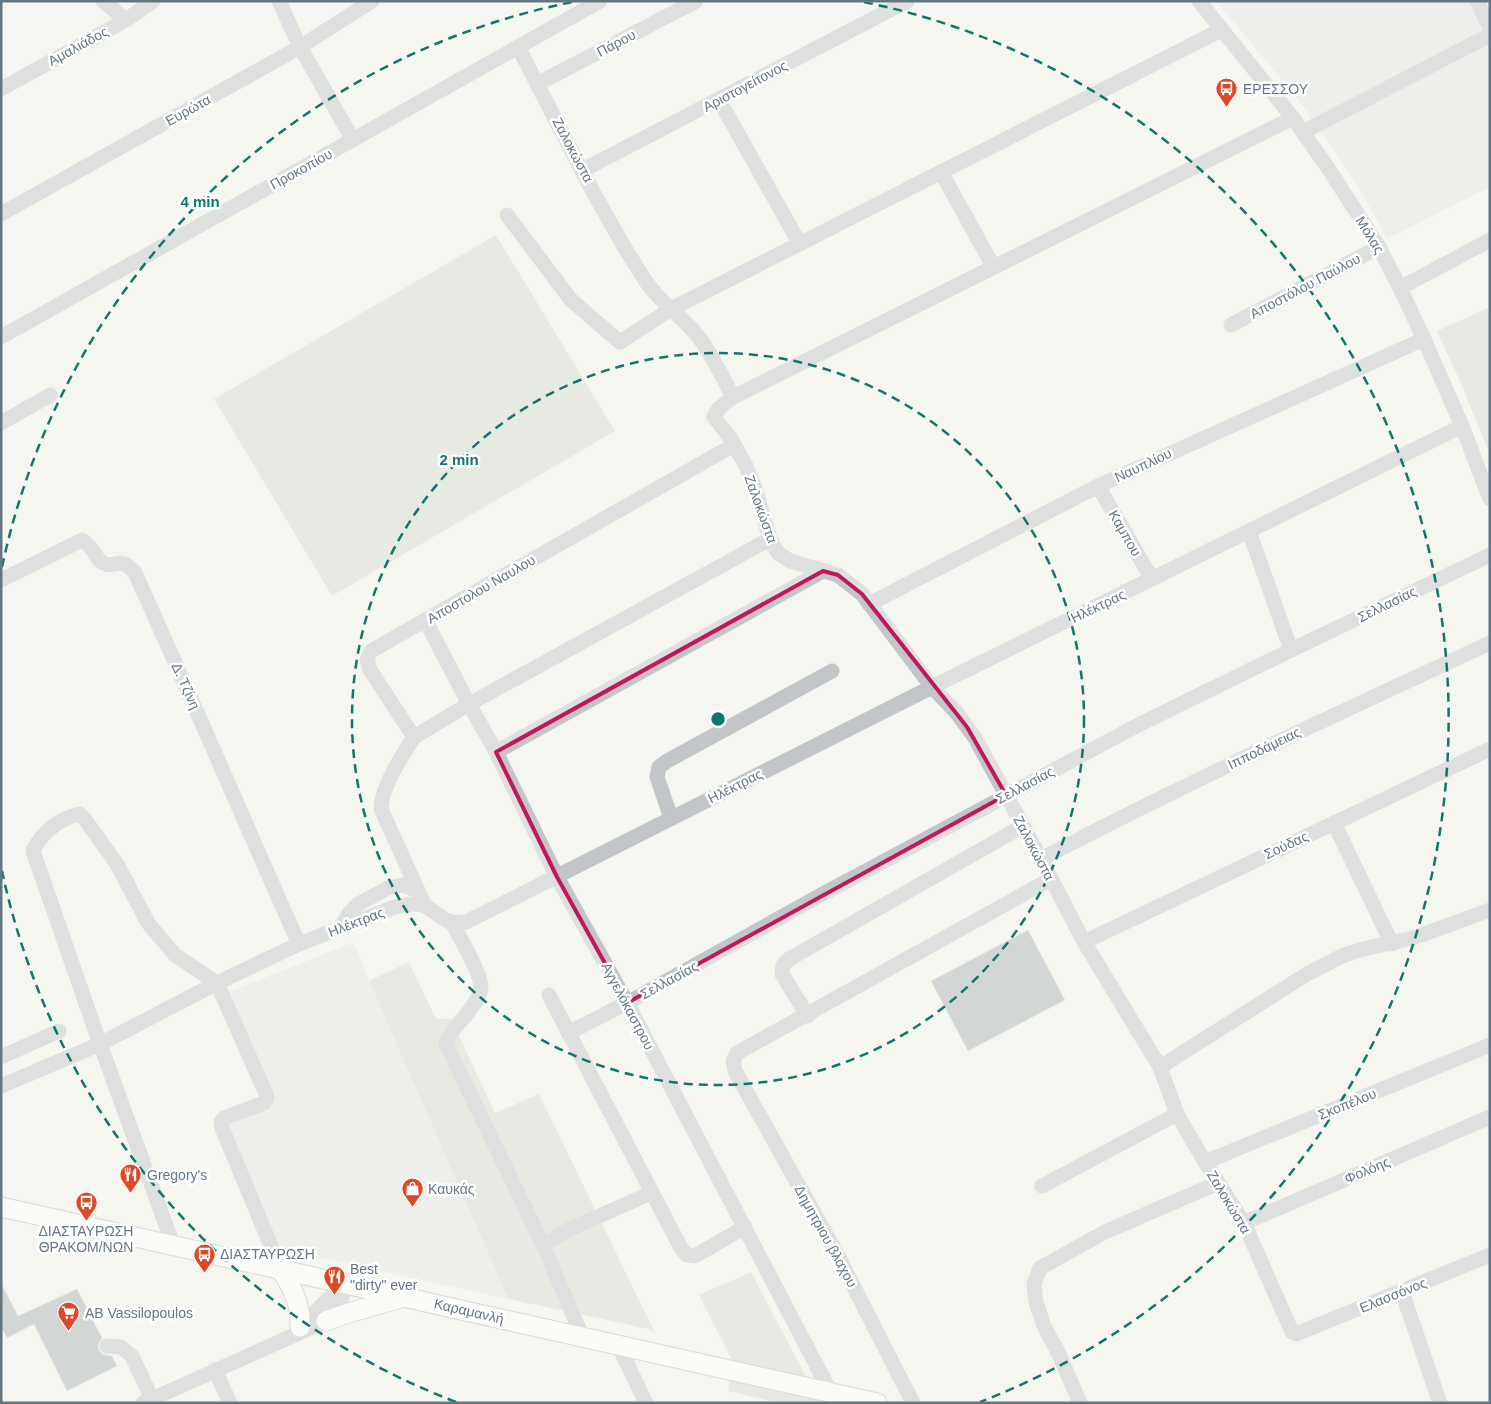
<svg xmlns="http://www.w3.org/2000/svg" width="1491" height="1404" font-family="Arial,sans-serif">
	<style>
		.built { fill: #e5e6e5 }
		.green { fill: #d6dcd2 }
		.building { fill: #a6afb4; stroke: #d6d6d4 }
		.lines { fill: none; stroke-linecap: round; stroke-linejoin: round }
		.major-casing { stroke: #b3b8bb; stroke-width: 21 }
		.minor { stroke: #c2c6c9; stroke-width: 15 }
		.major { stroke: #fff; stroke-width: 19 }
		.marked { fill: none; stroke: #c2185b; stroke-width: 4; stroke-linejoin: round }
		.ring { fill: none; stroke: #0f766e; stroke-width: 2.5; stroke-dasharray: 9 6 }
		.labels { text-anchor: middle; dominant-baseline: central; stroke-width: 5; stroke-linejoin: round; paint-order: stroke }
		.street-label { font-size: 14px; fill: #647682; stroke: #fff }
		.poi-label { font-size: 14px; fill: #647682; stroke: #fff; text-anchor: start }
		.centre { fill: #0f766e; stroke: #fff; stroke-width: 2.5 }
		.ring-label { font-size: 15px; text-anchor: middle; font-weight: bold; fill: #0f766e; stroke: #fff; stroke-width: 5; stroke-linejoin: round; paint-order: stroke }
	</style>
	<rect width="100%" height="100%" fill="#f5f5f1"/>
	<g class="built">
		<polygon points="1216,1 1470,1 1490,43 1490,187 1387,239 1370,207 1337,155 1300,102"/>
		<polygon points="354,942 369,981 508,1299 279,1249 223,1122 275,1101 227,993"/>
	</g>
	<g class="green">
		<polygon points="496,235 615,431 332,596 214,399"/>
		<polygon points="1490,307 1490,455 1460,381 1437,331"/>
		<polygon points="409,962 436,1019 451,1019 495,1113 539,1094 655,1333 649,1329 508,1299 369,981"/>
		<polygon points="751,1272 820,1403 779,1403 728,1391 733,1362 699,1295"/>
	</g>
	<g class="building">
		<polygon points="1028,930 1065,1000 968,1051 931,981"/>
		<polygon points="1,1283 18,1316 77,1289 102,1338 98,1345 99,1350 102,1354 112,1356 117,1366 67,1391 34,1324 7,1338 1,1326"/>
	</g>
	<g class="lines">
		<defs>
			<g id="major">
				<polyline points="1,1207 877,1403"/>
				<path d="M 281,1270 C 293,1289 301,1304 300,1327"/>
				<polyline points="326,1321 345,1314 401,1298"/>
			</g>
		</defs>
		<use href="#major" class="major-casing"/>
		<g class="minor">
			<polyline points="103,1 126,20"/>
			<polyline points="279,1 300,47 353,140"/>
			<polyline points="1199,1 1293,118 1328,168 1379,247 1400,288 1424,339 1462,426 1490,499"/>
			<polyline points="1477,1 1490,28"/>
			<path d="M 518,47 C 559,125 597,206 645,280 C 659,302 681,315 697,335 C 712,353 722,377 733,397"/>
			<polyline points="537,84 696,1"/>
			<polyline points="1,89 126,20 153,1"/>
			<polyline points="719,100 800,244"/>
			<polyline points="1293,118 733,397 718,409 714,417 731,439 746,466 755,488 770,539 778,553 790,561 838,575 862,594 932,687 956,712 975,738 1041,859 1084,942 1160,1067 1177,1114 1205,1162 1244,1223 1292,1332 1296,1334 1490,1255"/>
			<polyline points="1303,132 1490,35"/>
			<polyline points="583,170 907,1"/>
			<polyline points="941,172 993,266"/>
			<polyline points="1,214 300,47 372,1"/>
			<polyline points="507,215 571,300 620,342 671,309 1221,30"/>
			<polyline points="1400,288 1490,240"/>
			<polyline points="1231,325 1379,247"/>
			<polyline points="1,337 600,1"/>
			<polyline points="1,423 50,395"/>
			<polyline points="734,445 371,651 367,660 370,670 414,737 469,704 770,539"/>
			<polyline points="1098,486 1152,579"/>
			<polyline points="1249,531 1291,650"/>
			<path d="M 1,580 L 82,540 C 95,547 94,558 103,563 C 116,570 120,554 135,573 C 191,696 244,821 299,944"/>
			<polyline points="869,604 1098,486 1424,339"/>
			<polyline points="425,620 469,704 496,752 557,877 627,1003 831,1393"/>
			<path d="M 414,737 C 402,756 381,787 381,809 L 425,906"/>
			<polyline points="496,752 823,571"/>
			<polyline points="671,818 657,777 659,767 667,761 832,671"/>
			<polyline points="1334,823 1392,944"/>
			<path d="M 1041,859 C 1188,782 1339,713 1490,643"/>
			<path d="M 452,923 C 459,936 482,975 481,988 C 480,998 472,1007 466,1015 C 458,1025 449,1032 446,1044 L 543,1245 L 583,1338"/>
			<polyline points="340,928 350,912 358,904 388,888 403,885 418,891"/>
			<polyline points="1084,942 1490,749"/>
			<polyline points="549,995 681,1248 687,1255 695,1256 745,1227"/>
			<polyline points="808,1016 782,974 783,965 789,959 1023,826"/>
			<polyline points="568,1033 627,1003 821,895 1140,724 1291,650 1490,555"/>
			<polyline points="1,1057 59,1031"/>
			<polyline points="1160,1067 1307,974 1344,955 1363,949 1413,938 1490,910"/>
			<path d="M 1,1086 L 100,1044 L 217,983 L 299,944 L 392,908 C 402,905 417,901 427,907 C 445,918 443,924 466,922 L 932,687 L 1462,426"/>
			<polyline points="1205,1162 1490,1045"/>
			<polyline points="1042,1186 1177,1114"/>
			<polyline points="1244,1223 1490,1117"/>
			<polyline points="543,1245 570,1229 651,1193"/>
			<path d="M 174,1247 L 100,1044 L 33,851 C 41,833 59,819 79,814 L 84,818 L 117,864 L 148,923 L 175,955 L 217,983 L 266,1094 L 267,1099 L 264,1103 L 224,1118 L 221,1122 L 222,1128 L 281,1270"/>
			<polyline points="1402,1292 1440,1403"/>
			<polyline points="296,1331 344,1283"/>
			<polyline points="618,1345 646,1403"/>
			<polyline points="107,1346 121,1347 132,1356 152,1399"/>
			<polyline points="215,1370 230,1403"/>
			<path d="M 143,1403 L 326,1321 C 337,1310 344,1300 344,1283"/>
			<polyline points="913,1403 838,1256 735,1071 733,1061 737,1053 1051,879"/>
			<polyline points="1080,1403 1059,1354 1044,1326 1036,1302 1034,1284 1040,1268 1105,1232 1218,1183"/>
		</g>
		<use href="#major" class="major"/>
	</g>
	<path d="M0 0H1491V1404H0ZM 823,571 L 838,575 L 862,594 L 967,727 L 1006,795 L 627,1003 L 557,877 L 496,752 Z" fill="#f5f5f1" fill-opacity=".55" fill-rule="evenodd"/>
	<path class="marked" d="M 823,571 L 838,575 L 862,594 L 967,727 L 1006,795 L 627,1003 L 557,877 L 496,752 Z"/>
	<g class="ring">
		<circle cx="718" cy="719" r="366"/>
		<path d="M456 1402A732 732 0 0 1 2 871M2 567A732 732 0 0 1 572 2M864 2A732 732 0 0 1 980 1402"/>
	</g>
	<defs>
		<symbol id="bus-pin" viewBox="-11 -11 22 30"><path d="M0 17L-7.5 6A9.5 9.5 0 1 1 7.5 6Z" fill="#e04726" stroke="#fff"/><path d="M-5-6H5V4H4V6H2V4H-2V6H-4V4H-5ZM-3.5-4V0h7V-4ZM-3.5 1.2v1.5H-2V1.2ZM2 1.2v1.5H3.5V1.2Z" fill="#fff"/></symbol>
		<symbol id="restaurant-pin" viewBox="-11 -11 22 30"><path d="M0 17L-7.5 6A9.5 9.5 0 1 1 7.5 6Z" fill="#e04726" stroke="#fff"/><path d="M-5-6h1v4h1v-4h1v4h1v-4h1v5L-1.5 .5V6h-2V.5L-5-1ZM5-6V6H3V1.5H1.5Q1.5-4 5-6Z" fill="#fff"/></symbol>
		<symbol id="shop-pin" viewBox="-11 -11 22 30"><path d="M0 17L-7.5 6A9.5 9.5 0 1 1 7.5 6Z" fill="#e04726" stroke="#fff"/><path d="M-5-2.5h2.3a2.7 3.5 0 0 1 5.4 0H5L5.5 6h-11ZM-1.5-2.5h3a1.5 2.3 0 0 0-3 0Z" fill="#fff"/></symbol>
		<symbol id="supermarket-pin" viewBox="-11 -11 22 30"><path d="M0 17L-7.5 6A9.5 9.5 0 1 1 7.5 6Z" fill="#e04726" stroke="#fff"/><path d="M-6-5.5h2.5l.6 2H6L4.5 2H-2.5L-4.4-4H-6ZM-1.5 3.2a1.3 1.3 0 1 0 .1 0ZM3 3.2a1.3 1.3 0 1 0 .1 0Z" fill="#fff"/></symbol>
	</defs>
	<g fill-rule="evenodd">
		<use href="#bus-pin" x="1214" y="76" width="25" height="34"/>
		<use href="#restaurant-pin" x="118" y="1162" width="25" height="34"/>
		<use href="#shop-pin" x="400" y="1176" width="25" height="34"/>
		<use href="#bus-pin" x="74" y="1190" width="25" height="34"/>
		<use href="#bus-pin" x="192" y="1242" width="25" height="34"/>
		<use href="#restaurant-pin" x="322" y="1264" width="25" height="34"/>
		<use href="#supermarket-pin" x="56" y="1300" width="25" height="34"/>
	</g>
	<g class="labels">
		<g class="street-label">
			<text transform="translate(616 43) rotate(-28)">Πάρου</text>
			<text transform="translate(78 46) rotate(-29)">Αμαλιάδος</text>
			<text transform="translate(745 86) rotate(-28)">Αριστογείτονος</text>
			<text transform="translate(188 110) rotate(-29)">Ευρώτα</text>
			<text transform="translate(573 150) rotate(62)">Ζαλοκώστα</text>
			<text transform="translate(301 169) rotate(-29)">Προκοπίου</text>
			<text transform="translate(1370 235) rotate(58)">Μόλας</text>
			<text transform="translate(1305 286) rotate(-28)">Αποστόλου Παύλου</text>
			<text transform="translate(1143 465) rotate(-25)">Ναυπλίου</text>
			<text transform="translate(761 509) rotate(70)">Ζαλοκώστα</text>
			<text transform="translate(1125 533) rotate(60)">Καμπου</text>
			<text transform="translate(481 589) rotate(-30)">Αποστολου Ναυλου</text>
			<text transform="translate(1387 604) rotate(-26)">Σελλασίας</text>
			<text transform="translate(1098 606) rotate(-26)">Ηλέκτρας</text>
			<text transform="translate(186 686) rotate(66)">Δ. Τζίνη</text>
			<text transform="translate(1264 748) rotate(-26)">Ιπποδάμειας</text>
			<text transform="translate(1025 785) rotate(-28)">Σελλασίας</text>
			<text transform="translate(735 786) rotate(-27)">Ηλέκτρας</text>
			<text transform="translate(1286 845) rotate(-25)">Σούδας</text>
			<text transform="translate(1034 848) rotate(62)">Ζαλοκώστα</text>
			<text transform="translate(356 922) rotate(-21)">Ηλέκτρας</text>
			<text transform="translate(669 980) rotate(-29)">Σελλασίας</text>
			<text transform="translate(628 1006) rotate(62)">Αγγελόκαστρου</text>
			<text transform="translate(1347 1104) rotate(-22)">Σκοπέλου</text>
			<text transform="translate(1367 1170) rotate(-23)">Φολόης</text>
			<text transform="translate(1229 1202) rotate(59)">Ζαλοκώστα</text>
			<text transform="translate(826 1236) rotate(61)">Δημητριου βλαχου</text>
			<text transform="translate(1393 1295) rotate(-22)">Ελασσόνος</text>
			<text transform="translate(469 1311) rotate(13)">Καραμανλή</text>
		</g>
		<g class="poi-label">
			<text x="1243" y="89">ΕΡΕΣΣΟΥ</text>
			<text x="147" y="1175">Gregory's</text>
			<text x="428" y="1189">Καυκάς</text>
			<text x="86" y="1231" text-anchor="middle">ΔΙΑΣΤΑΥΡΩΣΗ<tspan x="86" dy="16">ΘΡΑΚΟΜ/ΝΩΝ</tspan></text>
			<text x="220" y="1254">ΔΙΑΣΤΑΥΡΩΣΗ</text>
			<text x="350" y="1269">Best<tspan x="350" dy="16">"dirty" ever</tspan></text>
			<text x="85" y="1313">AB Vassilopoulos</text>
		</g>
	</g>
	<circle cx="718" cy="719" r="8" class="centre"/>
	<g class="ring-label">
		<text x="200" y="207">4 min</text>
		<text x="459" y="465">2 min</text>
	</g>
	<rect width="1491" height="1404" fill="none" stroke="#647682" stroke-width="5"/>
</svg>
